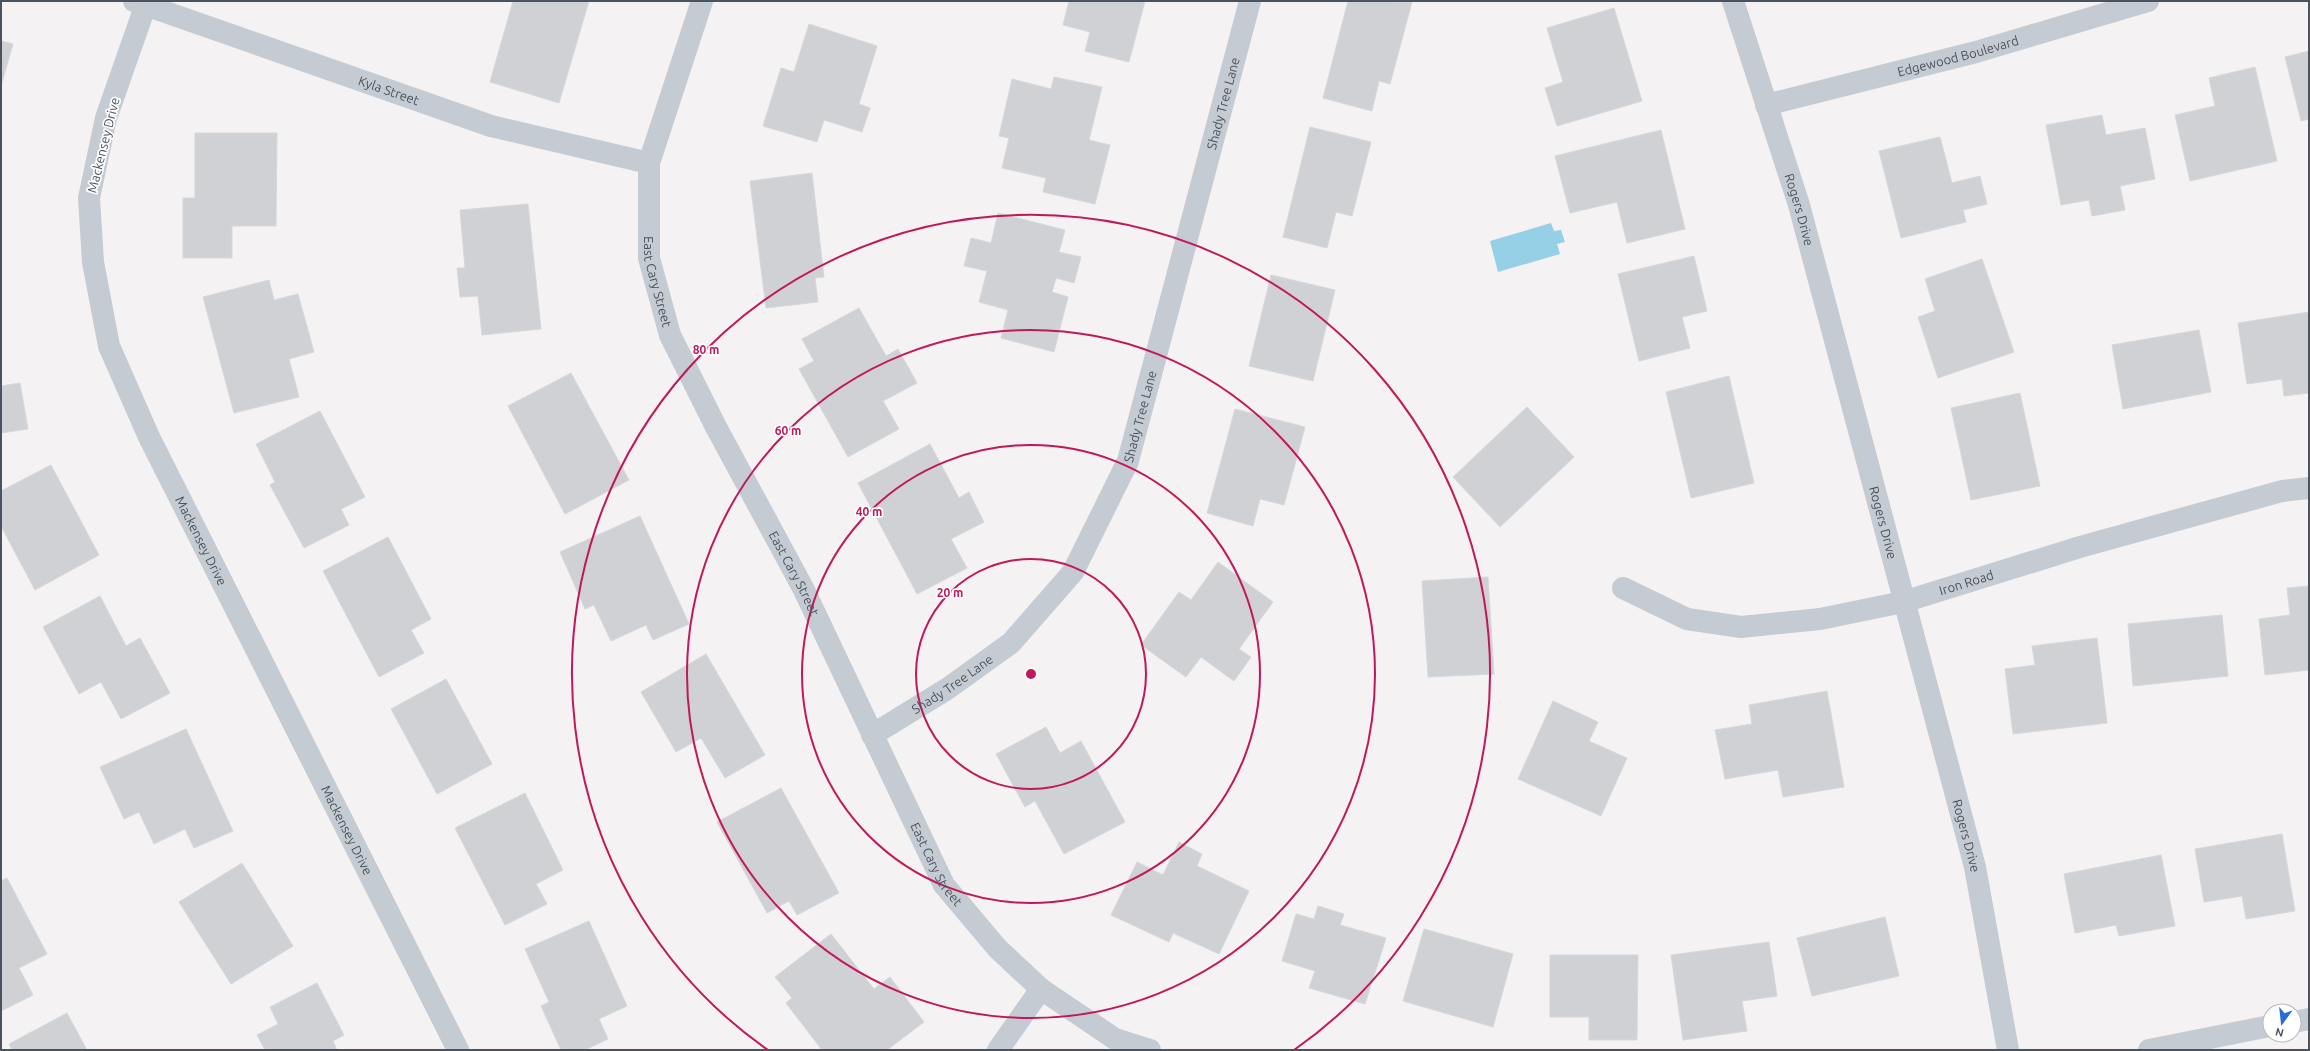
<svg xmlns="http://www.w3.org/2000/svg" width="2310" height="1051" font-family="Ubuntu,sans-serif">
	<style>
		.water { fill: #95d0e6 }
		.building { fill: #cfd1d5; stroke: #d6d8dc }
		.lines { fill: none; stroke-linecap: round; stroke-linejoin: round }
		.minor { stroke: #c4cbd2; stroke-width: 22 }
		.ring { fill: none; stroke: #c2185b; stroke-width: 2 }
		.labels { text-anchor: middle; dominant-baseline: central; stroke-width: 3.5; stroke-linejoin: round; paint-order: stroke }
		.street-label { font-size: 13px; fill: #4b535e; stroke: #fff }
		.centre { fill: #c2185b; stroke: #fff; stroke-width: 2 }
		.ring-label { font-size: 12px; text-anchor: middle; font-weight: bold; fill: #c2185b; stroke: #fff; stroke-width: 3.5; stroke-linejoin: round; paint-order: stroke }
	</style>
	<rect width="100%" height="100%" fill="#f4f2f2"/>
	<polygon class="water" points="1551,223 1554,231 1561,230 1565,242 1557,244 1560,254 1498,272 1490,241"/>
	<g class="building">
		<polygon points="513,1 589,1 559,103 490,82"/>
		<polygon points="1069,1 1145,1 1129,62 1085,51 1090,32 1063,25"/>
		<polygon points="1348,1 1412,2 1390,84 1379,81 1372,111 1323,98"/>
		<polygon points="1614,8 1642,101 1557,126 1545,88 1563,82 1547,28"/>
		<polygon points="809,24 877,46 859,104 870,108 862,132 824,120 817,142 763,126 781,68 794,72"/>
		<polygon points="1,41 13,44 1,86"/>
		<polygon points="2309,51 2309,119 2301,121 2285,57"/>
		<polygon points="2255,67 2277,161 2190,181 2175,115 2215,106 2209,78"/>
		<polygon points="1054,77 1102,87 1089,140 1110,145 1095,204 1043,192 1046,178 1002,168 1009,138 999,136 1012,79 1051,89"/>
		<polygon points="2102,115 2106,135 2145,128 2155,179 2120,186 2125,210 2092,216 2089,200 2061,205 2046,125"/>
		<polygon points="1310,127 1371,142 1352,216 1336,212 1327,248 1283,237"/>
		<polygon points="1661,130 1685,229 1627,243 1617,202 1570,213 1555,156"/>
		<polygon points="195,133 277,133 276,226 232,226 232,258 183,258 183,198 195,198"/>
		<polygon points="1940,137 1952,183 1980,176 1987,204 1963,210 1966,222 1901,238 1879,151"/>
		<polygon points="812,173 824,277 815,278 818,302 766,308 750,181"/>
		<polygon points="528,204 541,329 482,335 478,296 460,297 457,268 465,268 460,210"/>
		<polygon points="998,213 1065,230 1059,252 1081,257 1074,283 1056,278 1052,292 1068,297 1054,352 1001,338 1008,310 979,302 987,271 964,266 971,238 991,243"/>
		<polygon points="1694,256 1707,311 1682,317 1690,348 1639,361 1618,274"/>
		<polygon points="1982,259 2014,352 1938,378 1918,317 1935,311 1925,279"/>
		<polygon points="1271,275 1335,290 1313,381 1249,366"/>
		<polygon points="269,280 274,300 298,294 314,352 289,359 299,397 234,413 203,297"/>
		<polygon points="859,308 886,356 898,349 917,383 883,401 899,429 848,457 799,369 814,361 802,339"/>
		<polygon points="2309,312 2309,393 2284,396 2282,379 2247,384 2238,323"/>
		<polygon points="2199,330 2211,392 2123,409 2112,345"/>
		<polygon points="571,373 629,480 565,514 508,406"/>
		<polygon points="1729,376 1754,483 1691,498 1666,392"/>
		<polygon points="20,383 28,429 1,433 1,386"/>
		<polygon points="2020,393 2040,486 1971,500 1951,408"/>
		<polygon points="1527,407 1574,457 1500,527 1453,477"/>
		<polygon points="1235,409 1305,427 1284,505 1260,499 1253,526 1207,513"/>
		<polygon points="320,411 365,497 341,509 349,525 304,548 270,485 275,482 256,444"/>
		<polygon points="930,444 959,498 969,492 984,522 951,539 967,568 917,594 858,483"/>
		<polygon points="51,465 99,555 35,590 1,526 1,491"/>
		<polygon points="640,516 689,624 653,640 646,625 611,641 594,605 585,609 560,552"/>
		<polygon points="388,537 431,619 411,630 424,653 379,677 323,571"/>
		<polygon points="1218,562 1273,602 1239,649 1251,657 1234,681 1201,657 1186,677 1141,645 1179,592 1191,600"/>
		<polygon points="1488,577 1494,674 1428,677 1422,581"/>
		<polygon points="2309,586 2309,670 2265,675 2259,619 2290,615 2287,588"/>
		<polygon points="100,596 126,646 140,638 170,693 121,719 101,682 79,694 43,627"/>
		<polygon points="2222,615 2228,676 2133,686 2128,624"/>
		<polygon points="2097,638 2107,723 2013,734 2005,669 2035,665 2032,646"/>
		<polygon points="706,654 765,755 725,778 701,738 676,752 641,692"/>
		<polygon points="446,679 492,764 437,794 391,709"/>
		<polygon points="1827,691 1844,787 1783,797 1778,770 1725,779 1715,730 1752,724 1749,705"/>
		<polygon points="1553,701 1598,722 1589,741 1627,758 1601,816 1518,779"/>
		<polygon points="1046,727 1060,753 1081,741 1125,822 1064,854 1035,801 1025,807 996,754"/>
		<polygon points="186,729 233,831 194,848 185,829 154,844 139,812 124,819 100,767"/>
		<polygon points="781,788 839,893 797,915 789,901 767,913 717,822"/>
		<polygon points="525,793 563,870 536,884 547,904 505,925 455,828"/>
		<polygon points="2282,834 2295,911 2246,919 2242,896 2204,902 2195,849"/>
		<polygon points="1179,842 1202,854 1197,866 1249,891 1219,954 1173,933 1169,942 1111,915 1137,862 1163,875"/>
		<polygon points="2161,855 2175,926 2119,936 2116,925 2075,933 2064,874"/>
		<polygon points="242,863 293,946 231,984 179,902"/>
		<polygon points="7,878 47,954 19,968 33,995 1,1011 1,881"/>
		<polygon points="1318,906 1344,914 1340,925 1386,938 1365,1004 1309,988 1315,971 1282,961 1296,914 1314,919"/>
		<polygon points="1885,917 1899,976 1812,996 1797,938"/>
		<polygon points="589,921 627,1006 599,1019 608,1039 585,1050 561,1050 541,1006 549,1002 525,949"/>
		<polygon points="1424,929 1513,954 1493,1027 1403,1001"/>
		<polygon points="831,934 874,989 890,977 924,1022 887,1050 822,1050 786,1003 792,998 775,977"/>
		<polygon points="1769,942 1777,996 1742,1001 1747,1031 1683,1040 1671,955"/>
		<polygon points="1550,955 1638,955 1637,1040 1589,1040 1589,1017 1550,1017"/>
		<polygon points="317,983 344,1035 333,1041 337,1050 265,1050 257,1035 278,1024 270,1007"/>
		<polygon points="67,1013 87,1050 12,1050 9,1044"/>
	</g>
	<g class="lines">
		<g class="minor">
			<path id="s1" d="M 134,1 L 491,126 L 649,163"/>
			<path id="s2" d="M 147,1 L 106,118 L 89,198 L 93,262 L 109,346 L 149,437 L 458,1050"/>
			<path id="s3" d="M 702,1 L 649,163 L 649,258 L 670,335 L 716,427 L 803,588 L 944,885 L 998,949 L 1041,989 L 1115,1039 L 1150,1050"/>
			<path id="s4" d="M 1733,1 L 1799,205 L 1975,867 L 2008,1050"/>
			<path id="s5" d="M 1766,105 L 1976,52 L 2148,1"/>
			<path id="s6" d="M 1623,588 L 1687,619 L 1741,627 L 1820,619 L 1903,602 L 2080,547 L 2282,491 L 2309,488"/>
			<path id="s7" d="M 872,735 L 947,689 L 1011,643 L 1073,572 L 1128,461 L 1250,1"/>
			<polyline points="2294,1022 2309,1019"/>
			<polyline points="998,1050 1041,989"/>
			<polyline points="2149,1050 2270,1026"/>
		</g>
	</g>
	<g class="ring">
		<circle cx="1031" cy="674" r="115"/>
		<circle cx="1031" cy="674" r="229"/>
		<circle cx="1031" cy="674" r="344"/>
		<path d="M768 1050A459 459 0 1 1 1294 1050"/>
	</g>
	<g class="labels">
		<g class="street-label">
			<text stroke="none"><textPath href="#s5" startOffset="198">Edgewood Boulevard</textPath></text>
			<text stroke="none"><textPath href="#s1" startOffset="270">Kyla Street</textPath></text>
			<text stroke="none"><textPath href="#s7" startOffset="755">Shady Tree Lane</textPath></text>
			<text transform="translate(103 145) rotate(-76)">Mackensey Drive</text>
			<text stroke="none"><textPath href="#s4" startOffset="219">Rogers Drive</textPath></text>
			<text stroke="none"><textPath href="#s3" startOffset="290">East Cary Street</textPath></text>
			<text stroke="none"><textPath href="#s7" startOffset="431">Shady Tree Lane</textPath></text>
			<text stroke="none"><textPath href="#s4" startOffset="543">Rogers Drive</textPath></text>
			<text stroke="none"><textPath href="#s2" startOffset="571">Mackensey Drive</textPath></text>
			<text stroke="none"><textPath href="#s3" startOffset="614">East Cary Street</textPath></text>
			<text stroke="none"><textPath href="#s6" startOffset="356">Iron Road</textPath></text>
			<text stroke="none"><textPath href="#s7" startOffset="95">Shady Tree Lane</textPath></text>
			<text stroke="none"><textPath href="#s2" startOffset="895">Mackensey Drive</textPath></text>
			<text stroke="none"><textPath href="#s4" startOffset="867">Rogers Drive</textPath></text>
			<text stroke="none"><textPath href="#s3" startOffset="938">East Cary Street</textPath></text>
		</g>
	</g>
	<circle cx="1031" cy="674" r="6" class="centre"/>
	<g class="ring-label">
		<text x="706" y="354">80 m</text>
		<text x="788" y="435">60 m</text>
		<text x="869" y="516">40 m</text>
		<text x="950" y="597">20 m</text>
	</g>
	<rect width="2310" height="1051" fill="none" stroke="#4b535e" stroke-width="4"/>
	<g transform="translate(2282 1023) rotate(195)"><circle r="19" fill="#ffffff" stroke="#b7babf"/>
	<path d="M0-3L7 15L0 10L-7 15Z" fill="#286ad7"/>
	<text y="-6" font-size="11" font-weight="bold" text-anchor="middle" fill="#4b535e">N</text>
	</g>
</svg>
